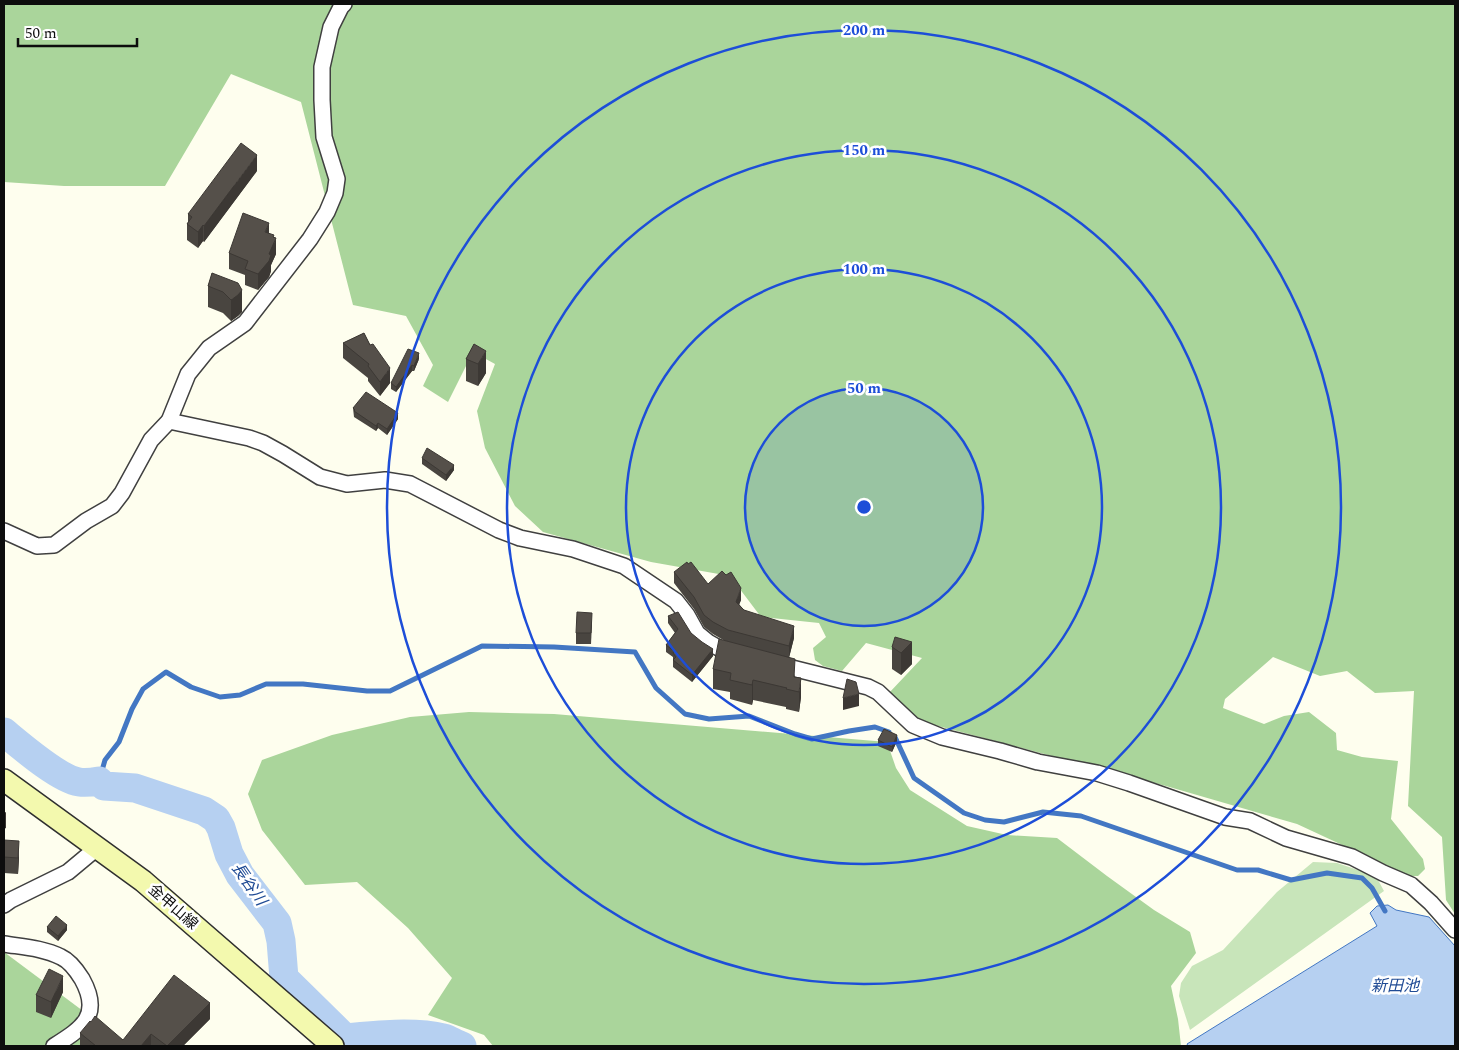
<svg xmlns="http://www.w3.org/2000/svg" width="1459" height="1050" font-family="Spectral,'Noto Sans JP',serif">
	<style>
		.green { fill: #c8e5ba }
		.forest { fill: #aad59b }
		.water { fill: #b6d0f1; stroke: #4377c3 }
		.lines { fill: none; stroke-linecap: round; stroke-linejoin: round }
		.stream { stroke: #4377c3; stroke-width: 5 }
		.river { stroke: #b6d0f1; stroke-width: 29 }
		.minor-casing { stroke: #404040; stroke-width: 18 }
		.secondary-casing { stroke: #2f2f2f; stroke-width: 24 }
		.minor { stroke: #fff; stroke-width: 15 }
		.secondary { stroke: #f3f9ae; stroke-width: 21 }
		.wall { fill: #494540 }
		.shaded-wall { fill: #3c3834 }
		.building { fill: #55504a; stroke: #3c3834 }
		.ring { fill: none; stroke: #1d4ed8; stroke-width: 2.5 }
		.labels { text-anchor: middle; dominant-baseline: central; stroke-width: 5; stroke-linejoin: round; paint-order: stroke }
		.street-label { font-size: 15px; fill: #0d0d0d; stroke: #fff }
		.water-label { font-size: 16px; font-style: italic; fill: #204b95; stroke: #fff }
		.centre { fill: #1d4ed8; stroke: #fff; stroke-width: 2.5 }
		.ring-label { font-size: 15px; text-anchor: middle; font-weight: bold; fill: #1d4ed8; stroke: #fff; stroke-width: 5; stroke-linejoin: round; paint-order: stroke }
	</style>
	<rect width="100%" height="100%" fill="#fefeee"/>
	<polygon class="green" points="1313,862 1337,863 1364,872 1378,880 1384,891 1190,1030 1179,996 1181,983 1192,966 1223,950 1277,892"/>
	<g class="forest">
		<polygon points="4,4 1455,4 1455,914 1446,900 1442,837 1408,806 1414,691 1375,693 1347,671 1320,676 1273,657 1225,699 1223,708 1264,724 1284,716 1309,712 1336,733 1337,750 1362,757 1398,761 1391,819 1423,859 1425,869 1418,876 1409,876 1297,824 1166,786 923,722 889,693 922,658 866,643 842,671 823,666 815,660 813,648 826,637 819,623 761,617 730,576 651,562 543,532 515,506 485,448 477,411 495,364 473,352 448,402 423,386 433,365 406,316 353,305 301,102 231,74 165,186 64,186 4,182"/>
		<polygon points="469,712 554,714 887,742 896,768 910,790 967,826 1007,835 1057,838 1107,876 1154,910 1190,932 1196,953 1171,986 1178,1019 1181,1046 493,1046 484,1035 428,1015 452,978 408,928 357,882 305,885 262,830 248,794 262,760 332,735 410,717"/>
		<polygon points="4,952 130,1046 4,1046"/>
	</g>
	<polygon class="water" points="1388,905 1396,910 1429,917 1455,946 1455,1046 1188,1046 1187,1044 1377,926 1370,913 1377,906"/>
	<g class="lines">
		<g class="stream">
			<polyline points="895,737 914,778 964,813 985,820 1004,822 1043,812 1081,816 1237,870 1258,870 1291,880 1327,873 1362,878 1372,888 1385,911"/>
			<polyline points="99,781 105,760 119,742 132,709 143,689 166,672 191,687 220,697 240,695 266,684 303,684 367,691 390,691 482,646 554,647 635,652 656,688 685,714 709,719 749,716 795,734 812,739 849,731 875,727 889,732"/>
		</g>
		<path class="river" d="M 4,732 C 21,746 59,779 79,782 C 86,783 93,782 99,781 L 104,786 L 135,788 L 204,811 L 216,819 L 221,828 L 229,854 L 240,875 L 277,923 L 281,941 L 284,978 L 345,1038 C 375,1035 414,1031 444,1038 C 450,1040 456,1044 462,1046"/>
		<defs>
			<g id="minor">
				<polyline points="169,421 249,438 263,443 283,454 320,477 347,484 385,480 410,484 499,530 520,538 573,549 624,566 676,601 687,615 697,633 708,642 724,651 737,654"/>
				<polyline points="4,531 37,546 54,545 86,521 112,506 122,493 151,440 169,421 188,374 209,348 245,323 310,239 327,212 335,193 337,179 324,137 322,100 322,67 331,27 341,7 344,4"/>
				<polyline points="776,664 868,687 878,692 913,725 942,737 1000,751 1038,762 1097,773 1129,783 1225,817 1250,821 1286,838 1352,857 1383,873 1411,885 1431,903 1455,930"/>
				<polyline points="4,905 11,900 68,872 98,847"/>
				<path d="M 4,944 C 23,947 43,948 61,957 C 70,961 77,971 82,979 C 102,1015 83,1028 54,1046"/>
			</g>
			<polyline id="secondary" points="4,780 143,881 333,1046"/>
		</defs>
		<use href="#minor" class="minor-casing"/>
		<use href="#secondary" class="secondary-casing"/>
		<use href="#minor" class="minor"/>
		<use href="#secondary" class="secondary"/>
	</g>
	<g class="wall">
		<polygon points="257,171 204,242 203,241 198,248 187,240 187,224 188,222 188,214"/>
		<polygon points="269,233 274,237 276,254 271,265 271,271 269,277 258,290 245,285 245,275 229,269 229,253"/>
		<polygon points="212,273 242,312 238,316 231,321 223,313 208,307 208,286"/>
		<polygon points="364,333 390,383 380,396 368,381 368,378 343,358 343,343"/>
		<polygon points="474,344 486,373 478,386 466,381 466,359"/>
		<polygon points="419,359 414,371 412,371 396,392 391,389 391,383"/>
		<polygon points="353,408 398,419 387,435 378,428 376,431 354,417"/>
		<polygon points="422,458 454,470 446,481 422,464"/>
		<polygon points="674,572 708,584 741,600 739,604 744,610 794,638 789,657 801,697 799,712 786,709 786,707 753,700 752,705 730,699 730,692 713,689 713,669 725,641 713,634 704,627 694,609 674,583"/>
		<polygon points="668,616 691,633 713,656 692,682 673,667 673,657 666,652 666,645 675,633 668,623"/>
		<polygon points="592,624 591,644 576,644 576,633"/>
		<polygon points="912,642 912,664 901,675 892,669 892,647"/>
		<polygon points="878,740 897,741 892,752 878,746"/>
		<polygon points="4,840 19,858 18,874 4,873"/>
		<polygon points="47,927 67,930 58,941 47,932"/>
		<polygon points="63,992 51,1018 36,1012 36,995"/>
		<polygon points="210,1019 183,1046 80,1046 80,1033 123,1040"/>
	</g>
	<g class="shaded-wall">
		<polygon points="257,155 257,171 204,242 204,226"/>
		<polygon points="269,223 269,239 265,232"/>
		<polygon points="203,225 203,241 198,248 198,232"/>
		<polygon points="274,235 274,243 276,238 276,254 271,265 271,271 269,277 258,290 258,274 269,254"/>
		<polygon points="242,290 242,312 238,316 231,321 231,300"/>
		<polygon points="486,351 486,373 478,386 478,364"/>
		<polygon points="419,353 419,359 414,371 414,366"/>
		<polygon points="412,365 412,371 396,392 396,387"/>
		<polygon points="390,368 390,383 380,396 380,382"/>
		<polygon points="398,413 398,419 387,435 387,429"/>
		<polygon points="378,423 378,428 376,431 376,426"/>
		<polygon points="454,465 454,470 446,481 446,475"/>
		<polygon points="741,588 741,600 736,613 736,602"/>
		<polygon points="794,626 794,638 789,658 789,646"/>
		<polygon points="912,642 912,664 901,675 901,653"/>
		<polygon points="713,649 713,656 692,682 692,675"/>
		<polygon points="801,678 801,697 799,712 799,692"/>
		<polygon points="753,680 753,700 752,705 752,685"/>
		<polygon points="859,694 859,706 843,710 843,698"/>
		<polygon points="897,735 897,741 892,752 892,747"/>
		<polygon points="6,812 6,828 4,829 4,813"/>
		<polygon points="19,841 19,858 18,874 18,858"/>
		<polygon points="67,925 67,930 58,941 58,936"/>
		<polygon points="63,976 63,992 51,1018 51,1002"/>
		<polygon points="210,1003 210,1019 183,1046 167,1046"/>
		<polygon points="151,1034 151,1046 141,1046"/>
	</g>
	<g class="building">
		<polygon points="241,143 257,155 204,226 203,225 198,232 187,224 192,217 188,214"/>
		<polygon points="243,213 269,223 265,232 274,235 273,237 276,238 269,254 271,255 269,261 258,274 245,269 248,261 229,253"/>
		<polygon points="212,273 238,283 242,290 238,295 231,300 223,292 208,286"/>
		<polygon points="364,333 370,345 373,344 390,368 380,382 368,366 369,364 343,343"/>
		<polygon points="474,344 486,351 478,364 466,359"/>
		<polygon points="408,349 419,353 414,366 412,365 396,387 391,383"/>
		<polygon points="366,392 398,413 387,429 378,423 376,426 354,411 355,410 353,408"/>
		<polygon points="427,448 454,465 446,475 422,458"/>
		<polygon points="687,562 688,564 691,562 708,584 722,571 726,575 731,572 741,588 736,602 744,610 794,626 789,646 728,630 713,622 704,615 694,597 674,572"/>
		<polygon points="577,612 592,613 591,633 576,633"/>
		<polygon points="678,612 691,633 702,642 713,649 692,675 673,660 676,657 673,653 674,651 666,645 678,629 668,616"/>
		<polygon points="895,637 912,642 901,653 892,647"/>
		<polygon points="719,639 795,659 794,677 801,678 799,692 786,689 787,688 753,680 752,685 730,680 731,673 713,669"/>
		<polygon points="847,679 856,682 859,694 843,698"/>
		<polygon points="884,729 897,735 892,747 878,740"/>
		<polygon points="4,840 19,841 18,858 4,857"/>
		<polygon points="56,916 67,925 58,936 47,927"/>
		<polygon points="49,969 63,976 51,1002 36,995"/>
		<polygon points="174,975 210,1003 167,1046 151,1034 141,1046 96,1046 80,1033 90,1021 91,1022 95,1016 123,1040"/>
	</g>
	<circle cx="864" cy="507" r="119" fill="#1d4ed8" fill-opacity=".12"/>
	<g class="ring">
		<circle cx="864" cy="507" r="119"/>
		<circle cx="864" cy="507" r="238"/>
		<circle cx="864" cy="507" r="357"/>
		<circle cx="864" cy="507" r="477"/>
	</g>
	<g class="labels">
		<g class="street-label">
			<text transform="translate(173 907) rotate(41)">金甲山線</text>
		</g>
		<g class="water-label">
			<text transform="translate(249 884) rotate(55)">長谷川</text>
			<text x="1395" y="986">新田池</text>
		</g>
	</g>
	<circle cx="864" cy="507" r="8" class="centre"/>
	<g class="ring-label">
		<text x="864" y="35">200 m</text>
		<text x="864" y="155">150 m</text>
		<text x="864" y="274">100 m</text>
		<text x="864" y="393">50 m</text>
	</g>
	<rect width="1459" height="1050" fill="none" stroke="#0d0d0d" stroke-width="10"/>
	<path d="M18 38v8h119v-8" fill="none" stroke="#0d0d0d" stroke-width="2.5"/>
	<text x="25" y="38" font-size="15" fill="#0d0d0d" stroke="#ffffff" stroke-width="4" paint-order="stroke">50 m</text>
</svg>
